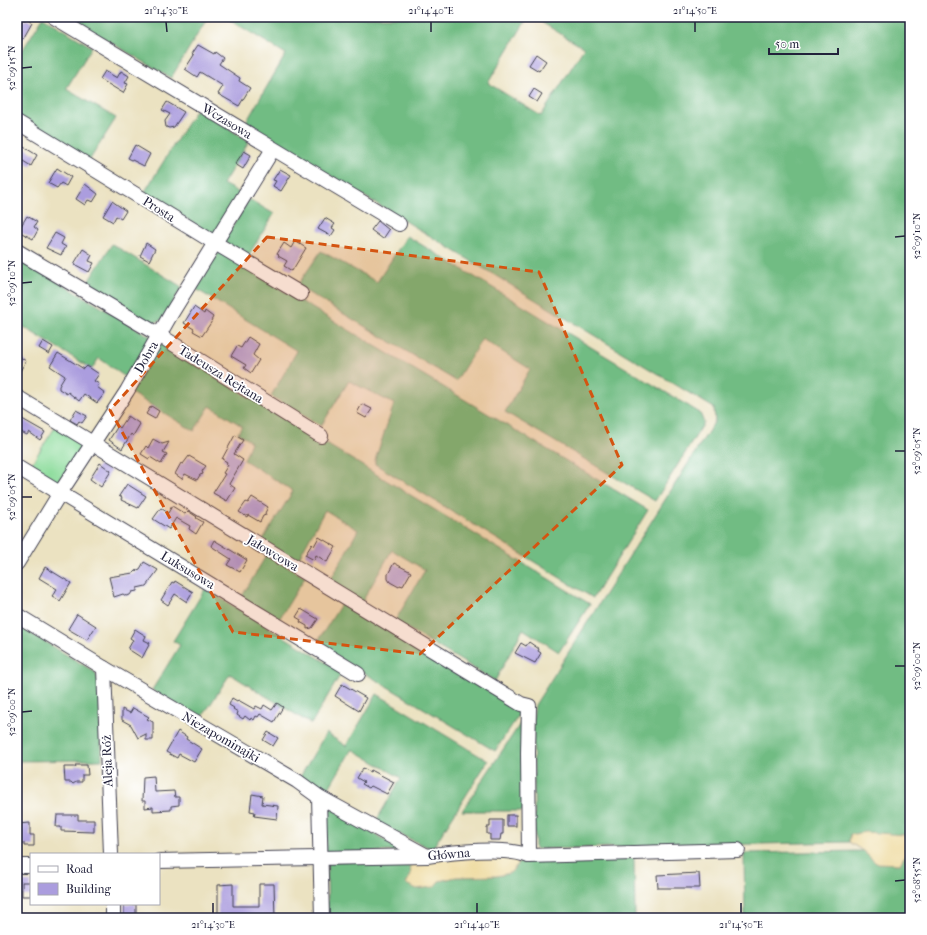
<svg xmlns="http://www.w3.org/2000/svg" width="927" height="935" font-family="'IM FELL French Canon',serif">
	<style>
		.green { fill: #8cdc9b; stroke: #577f6b }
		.forest { fill: #71bc83; stroke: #4a6f5f }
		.sand { fill: #eeda9e; stroke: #887e6c }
		.building { fill: #ab9dde }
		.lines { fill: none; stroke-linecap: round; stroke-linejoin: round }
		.minor-casing { stroke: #403f4f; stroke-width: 16 }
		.minor { stroke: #fff; stroke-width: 14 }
		.marked { fill: #d45411; fill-opacity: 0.2; stroke: #d45411; stroke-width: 3; stroke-dasharray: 8 5; stroke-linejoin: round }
		.ticks { fill: none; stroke: #22223b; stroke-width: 1.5 }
		.labels { text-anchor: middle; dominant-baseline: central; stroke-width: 3.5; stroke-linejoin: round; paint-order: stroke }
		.street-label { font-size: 13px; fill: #22223b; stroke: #fff }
		.neatline { fill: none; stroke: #22223b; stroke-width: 1.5 }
		.ticks-label { font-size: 10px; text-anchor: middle; fill: #22223b }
	</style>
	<rect width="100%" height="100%" fill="#fff"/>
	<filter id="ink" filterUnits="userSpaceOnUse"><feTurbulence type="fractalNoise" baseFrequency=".025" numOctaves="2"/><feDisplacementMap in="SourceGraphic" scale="8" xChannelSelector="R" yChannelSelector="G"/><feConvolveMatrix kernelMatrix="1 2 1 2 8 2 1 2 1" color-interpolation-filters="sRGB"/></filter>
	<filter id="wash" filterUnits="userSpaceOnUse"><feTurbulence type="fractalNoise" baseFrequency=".012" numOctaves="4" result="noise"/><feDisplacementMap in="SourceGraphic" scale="16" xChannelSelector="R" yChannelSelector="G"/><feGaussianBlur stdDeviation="0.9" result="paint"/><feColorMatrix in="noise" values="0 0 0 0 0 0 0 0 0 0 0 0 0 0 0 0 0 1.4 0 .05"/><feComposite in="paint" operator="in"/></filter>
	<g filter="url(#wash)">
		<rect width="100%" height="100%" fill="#ebe2c1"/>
		<polygon class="green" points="56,426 86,445 59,488 28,469"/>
		<g class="forest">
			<polygon points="43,17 92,47 66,89 116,118 89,161 17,117 17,59"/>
			<polygon points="68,17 208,17 171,78"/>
			<polygon points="225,17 528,17 488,83 541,116 584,48 533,17 910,17 910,838 904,835 850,835 849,842 535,849 533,719 535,705 715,421 714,408 245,124 286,54"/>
			<polygon points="196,109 249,141 223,184 240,193 214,236 144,193"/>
			<polygon points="249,199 274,214 248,256 223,241"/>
			<polygon points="407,236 700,413 704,423 655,501 505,412 530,369 482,339 456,381 297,286 321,251 377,282"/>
			<polygon points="112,244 182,287 162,320 151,323 86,285"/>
			<polygon points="219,252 648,510 593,598 375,464 375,460 394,404 349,381 321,426 271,396 297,351 196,289"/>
			<polygon points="17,257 151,337 128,379 99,358 92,369 17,323"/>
			<polygon points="160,343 590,604 559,652 523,629 495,681 395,621 425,570 392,550 362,602 330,581 358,530 325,510 297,561 262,541 293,491 244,460 251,442 238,433 242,426 210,406 194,431 131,393"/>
			<polygon points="267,554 305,577 278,621 241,598"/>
			<polygon points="205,589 342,672 311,724 230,674 201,719 152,690 180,645 173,641"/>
			<polygon points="343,601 522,710 495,751 316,644"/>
			<polygon points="17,625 95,672 100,685 102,760 17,761"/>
			<polygon points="377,694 488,761 432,849 375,823 401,778 352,749 326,793 300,777 326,733 346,746"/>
			<polygon points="524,718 523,811 462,811"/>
			<polygon points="326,805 403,851 326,853"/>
			<path d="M 863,851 L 876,863 L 900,864 C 902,860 905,854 910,853 L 910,918 L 745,918 L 744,853 Z"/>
			<polygon points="634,858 635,918 328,918 327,866 330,861 409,859 411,874 439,881 456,877 497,876 510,873 521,861"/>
		</g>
		<g class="sand">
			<polygon points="865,832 904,835 910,838 910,853 904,857 900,864 876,863 863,851 849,842 850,835"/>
			<polygon points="519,856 521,861 510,873 497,876 456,877 439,881 434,887 417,889 406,884 411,874 409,859"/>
		</g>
		<g id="blocks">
			<g class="building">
				<polygon points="17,17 25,21 27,19 32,23 23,39 17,35"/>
				<polygon points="198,45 214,54 215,52 223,58 219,64 240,78 239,81 250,88 239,106 218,94 223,86 200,72 197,77 185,69 194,55 192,54"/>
				<polygon points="536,54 546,61 539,71 529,65"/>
				<polygon points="105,71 117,78 121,71 129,76 125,83 128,84 123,93 100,79"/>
				<polygon points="534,89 542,94 537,102 529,97"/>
				<polygon points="167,102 184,112 174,127 169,128 166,127 165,121 170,114 162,110"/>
				<polygon points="17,143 37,155 31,166 23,161 17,171"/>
				<polygon points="135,145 150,154 144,166 128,158"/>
				<polygon points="244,151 251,155 243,169 235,164"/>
				<polygon points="57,168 71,177 66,186 61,183 57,188 48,183"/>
				<polygon points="280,169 291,175 281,191 273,186 276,181 273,180"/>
				<polygon points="85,184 98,194 93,202 88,200 85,205 76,199"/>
				<polygon points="112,201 126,211 121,219 116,216 113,222 103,216"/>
				<polygon points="27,216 37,222 34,227 38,230 33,239 18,231"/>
				<polygon points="325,218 335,224 332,228 335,230 331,236 318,229"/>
				<polygon points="378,221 389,230 383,239 371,230"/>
				<polygon points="55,233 64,238 61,244 66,247 61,255 46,248"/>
				<polygon points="295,241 306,248 292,271 284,266 287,261 278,256 279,255 277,254 284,243 291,248"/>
				<polygon points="146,243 155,249 149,261 140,256"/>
				<polygon points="83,249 92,255 89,261 94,263 89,272 74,264"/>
				<polygon points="194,307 204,314 205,311 213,317 211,321 212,321 202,336 193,331 194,329 184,323"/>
				<polygon points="248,337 259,344 253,355 259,360 251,373 244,368 246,365 231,356 237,346 241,348"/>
				<polygon points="43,341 53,347 49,354 39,348"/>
				<polygon points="58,353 84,369 87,366 99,374 94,381 99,384 97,387 105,393 97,403 84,394 79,401 68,392 67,394 59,389 59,386 65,376 50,366"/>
				<polygon points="17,355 26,361 17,376"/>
				<polygon points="362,404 372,409 366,418 357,413"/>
				<polygon points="151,406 159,411 155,419 146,414"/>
				<polygon points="76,410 87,416 82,423 79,421 77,424 70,420"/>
				<polygon points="17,416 45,432 40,440 29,432 27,435 17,430"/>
				<polygon points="128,416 140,424 133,436 131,434 122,449 109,440 118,426 120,428"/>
				<polygon points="235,435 243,440 234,454 243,460 229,484 235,488 227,501 213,493 225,474 223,473 228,465 226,464 227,462 222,459"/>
				<polygon points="153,439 162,444 169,442 163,452 167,454 161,464 150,457 149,459 141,454 146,446 148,448"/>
				<polygon points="189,456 206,466 202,471 203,474 200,475 197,480 185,474 182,479 175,474 181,463 183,464"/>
				<polygon points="100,463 111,471 101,487 90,479"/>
				<polygon points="127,484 146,496 138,508 121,500 122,498 119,496"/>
				<polygon points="252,497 268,507 265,513 266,515 263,516 260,522 248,515 247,517 239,512 246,502 248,503"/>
				<polygon points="172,506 185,514 188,511 197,517 196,518 203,522 196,534 189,529 190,526 176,518 169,529 153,519 161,508 168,513"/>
				<polygon points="319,537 336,547 327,562 316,555 314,560 305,555 312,544 314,546"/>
				<polygon points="214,540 247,560 240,572 227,565 231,559 211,546"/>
				<polygon points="144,562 158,570 146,586 137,588 137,591 132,592 130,595 126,596 123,594 114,597 109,577 133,573 135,571 140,569"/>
				<polygon points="394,563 411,572 403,586 400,585 399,587 390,582 388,579 388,574"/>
				<polygon points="45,567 71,583 60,601 52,596 57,589 39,578"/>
				<polygon points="175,581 193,592 187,602 175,594 168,605 161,600 172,582 174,583"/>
				<polygon points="301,609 318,619 312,628 307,629 307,626 300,622 301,620 296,617"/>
				<polygon points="77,614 96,626 87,640 68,629"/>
				<polygon points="135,629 146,636 144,640 150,643 142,658 128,649 133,640 130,638"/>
				<polygon points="529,642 539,649 538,651 541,653 535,663 515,653 521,643 526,646"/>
				<polygon points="342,684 366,698 359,711 335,696"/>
				<polygon points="232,698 237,701 238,700 254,709 256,706 262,709 264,705 272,710 277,703 283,707 274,722 260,714 258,717 256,716 254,720 251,718 250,720 245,716 243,719 237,715 238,712 233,709 234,708 229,705"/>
				<polygon points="133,708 149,717 147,719 153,722 153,740 146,740 146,734 138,738 131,725 122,720 122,709 130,713"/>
				<polygon points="178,731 187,737 186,739 202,749 194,762 179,754 177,758 166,752"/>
				<polygon points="268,732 278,738 273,746 263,740"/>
				<polygon points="75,765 87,765 88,775 82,775 82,782 76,782 73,784 71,782 65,782 64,767 76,767"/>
				<polygon points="363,768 370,772 371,770 394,782 387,794 371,786 369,788 362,784 364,782 357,778"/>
				<polygon points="154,776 155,792 174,791 175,797 179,797 179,805 171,806 171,810 153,811 153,807 145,808 145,801 142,801 143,777"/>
				<polygon points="252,794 263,796 262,804 278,806 277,819 254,816 255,812 250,811"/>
				<polygon points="57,815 78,815 78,820 94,820 94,832 61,831 61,827 56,827"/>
				<rect x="507" y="815" width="9" height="11"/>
				<polygon points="490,820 503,820 503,834 501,834 500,840 490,840 490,834 487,834 487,827 490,827"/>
				<polygon points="30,823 30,835 34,835 34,846 24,846 24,843 17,843 17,824"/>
				<polygon points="699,873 700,888 658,888 657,875"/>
				<rect x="22" y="882" width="9" height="14"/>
				<polygon points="233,884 233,906 259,906 259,884 274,884 275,918 218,917 218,885"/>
				<rect x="124" y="904" width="12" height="14"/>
			</g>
		</g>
	</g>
	<g filter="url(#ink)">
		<use href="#blocks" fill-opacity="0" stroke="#403f4f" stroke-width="1"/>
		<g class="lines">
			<defs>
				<g id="minor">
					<polyline points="54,17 399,224"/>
					<polyline points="17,122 215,243 301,294"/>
					<polyline points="17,251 159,335 321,436"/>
					<polyline points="17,397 521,704 529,706 528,753 529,856"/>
					<polyline points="17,467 358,674"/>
					<polyline points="17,563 60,493 127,391 171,314 273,149"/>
					<polyline points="17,615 104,668 297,781 319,797 425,855"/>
					<polyline points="104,668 111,854"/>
					<polyline points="319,797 322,918"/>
					<path d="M 159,861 L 427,856 C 453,852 505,846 529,856 L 738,850"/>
					<polyline points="17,866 31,866"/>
					<polyline points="113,904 113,918"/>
				</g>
			</defs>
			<use href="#minor" class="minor-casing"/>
			<use href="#minor" class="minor"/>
		</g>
	</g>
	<path class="marked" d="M 267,237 L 539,272 L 622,465 L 420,654 L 233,632 L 110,410 Z"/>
	<path class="ticks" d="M 166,22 L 167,32M 431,22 L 431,32M 695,22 L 695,32M 22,68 L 32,67M 895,237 L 905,236M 22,283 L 32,282M 895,451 L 905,451M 22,497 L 32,497M 895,666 L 905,666M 22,712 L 32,711M 895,881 L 905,880M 213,903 L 213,913M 477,903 L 477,913M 741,903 L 741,913"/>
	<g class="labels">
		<g class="street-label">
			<text transform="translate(227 121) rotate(31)">Wczasowa</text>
			<text transform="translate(159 209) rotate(32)">Prosta</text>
			<text transform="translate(146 357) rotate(-60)">Dobra</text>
			<text transform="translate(221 374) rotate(32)">Tadeusza Rejtana</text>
			<text transform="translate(273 553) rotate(31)">Jałowcowa</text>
			<text transform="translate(188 570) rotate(31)">Luksusowa</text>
			<text transform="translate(221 737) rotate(30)">Niezapominajki</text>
			<text transform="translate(107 761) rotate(-92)">Aleja Róż</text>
			<text transform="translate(449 854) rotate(-5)">Główna</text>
		</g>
	</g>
	<rect width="927" height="935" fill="none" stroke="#fff" stroke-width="44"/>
	<rect x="30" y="853" width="130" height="52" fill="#ffffff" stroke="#a7a7b1"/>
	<rect x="38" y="866" width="20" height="6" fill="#ffffff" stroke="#a7a7b1"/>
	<text x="66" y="873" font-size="12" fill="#22223b">Road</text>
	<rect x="38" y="883" width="20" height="12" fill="#ab9dde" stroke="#a7a7b1"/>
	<text x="66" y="893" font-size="12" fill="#22223b">Building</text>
	<path d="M769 48v6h69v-6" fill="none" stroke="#22223b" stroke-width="2"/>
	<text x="775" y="48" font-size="12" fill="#22223b" stroke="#ffffff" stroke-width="3" paint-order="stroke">50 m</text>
	<rect x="22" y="22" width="883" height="891" class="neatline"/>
	<g class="ticks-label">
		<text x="166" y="14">21°14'30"E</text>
		<text x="431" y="14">21°14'40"E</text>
		<text x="695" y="14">21°14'50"E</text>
		<text transform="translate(11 68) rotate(-90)" y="4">52°09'15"N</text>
		<text transform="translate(916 236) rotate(-90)" y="4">52°09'10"N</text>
		<text transform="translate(11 283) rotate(-90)" y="4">52°09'10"N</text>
		<text transform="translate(916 451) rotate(-90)" y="4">52°09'05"N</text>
		<text transform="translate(11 497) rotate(-90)" y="4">52°09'05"N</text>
		<text transform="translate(916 666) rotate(-90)" y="4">52°09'00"N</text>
		<text transform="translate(11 712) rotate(-90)" y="4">52°09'00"N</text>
		<text transform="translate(916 880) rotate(-90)" y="4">52°08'55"N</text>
		<text x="213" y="928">21°14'30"E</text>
		<text x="477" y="928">21°14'40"E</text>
		<text x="741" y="928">21°14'50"E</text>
	</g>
</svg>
